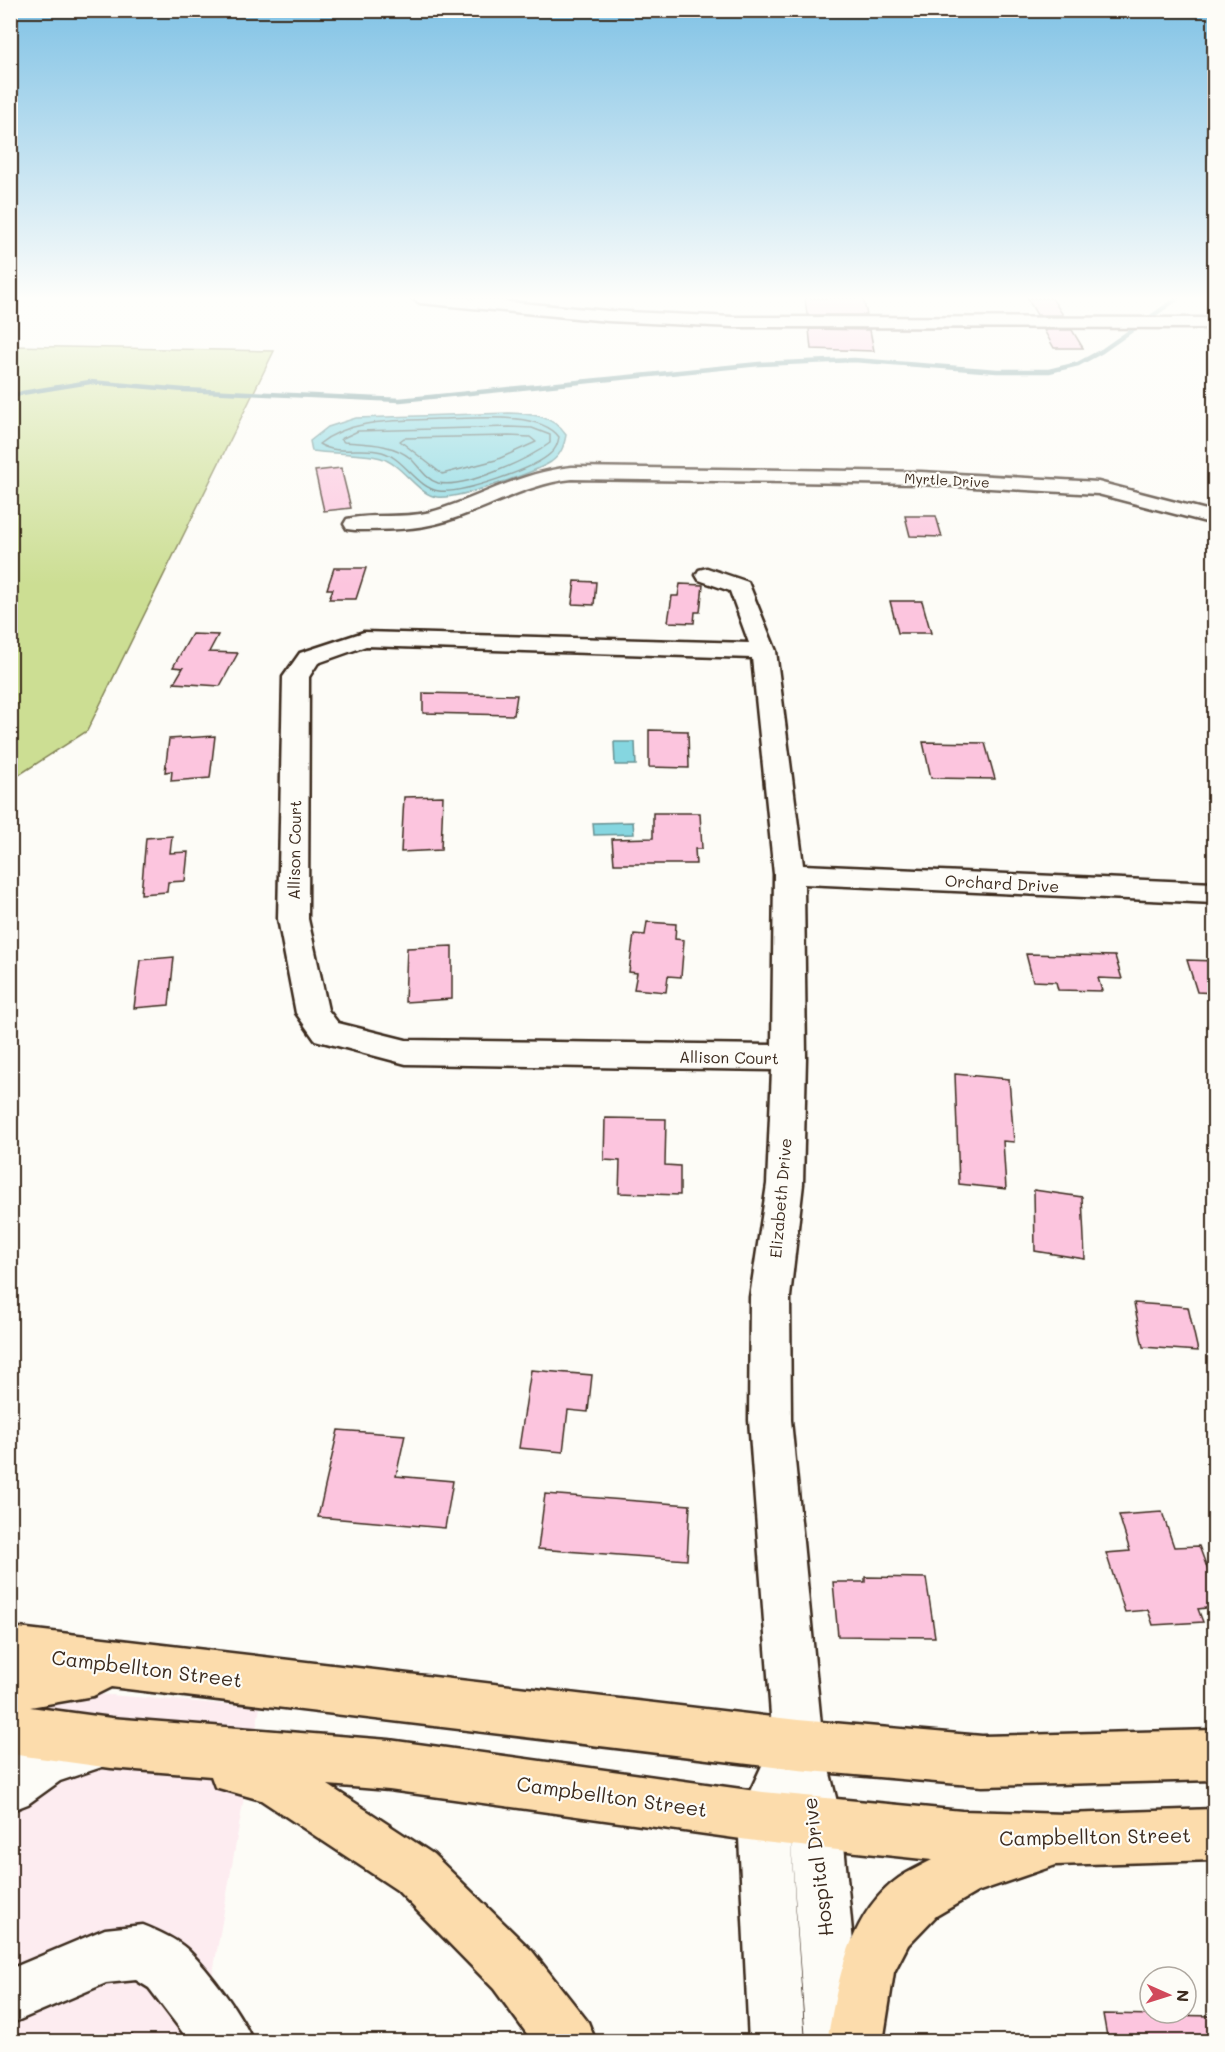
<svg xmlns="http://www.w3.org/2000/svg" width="1225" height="2052" font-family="Mali,sans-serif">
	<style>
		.built { fill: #fdecf0 }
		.green { fill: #ccde93; stroke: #848458; stroke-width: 1.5 }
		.water { fill: #85d6e0; stroke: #679192; stroke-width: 1.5 }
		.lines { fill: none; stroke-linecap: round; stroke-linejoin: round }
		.shore { stroke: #596f6c; stroke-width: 1.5 }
		.stream { stroke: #679192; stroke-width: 4.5 }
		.building { fill: #fcc5de; stroke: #3b2a1e; stroke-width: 1.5 }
		.minor-casing { stroke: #3b2a1e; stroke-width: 5 }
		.major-casing { stroke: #3b2a1e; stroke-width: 5 }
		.minor { fill: #fdfcf7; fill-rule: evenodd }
		.major { fill: #fcdcac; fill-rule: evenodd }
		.labels { text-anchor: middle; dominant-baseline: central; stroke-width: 4.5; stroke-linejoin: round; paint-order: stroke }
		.far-street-label { font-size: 14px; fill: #3b2a1e; stroke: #fdfcf7 }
		.street-label { font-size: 16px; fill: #3b2a1e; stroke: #fdfcf7 }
		.near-street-label { font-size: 20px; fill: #3b2a1e; stroke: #fdfcf7 }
	</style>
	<rect width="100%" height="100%" fill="#fdfcf7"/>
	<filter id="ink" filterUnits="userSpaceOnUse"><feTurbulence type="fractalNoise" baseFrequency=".0167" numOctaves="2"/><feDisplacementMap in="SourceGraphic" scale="12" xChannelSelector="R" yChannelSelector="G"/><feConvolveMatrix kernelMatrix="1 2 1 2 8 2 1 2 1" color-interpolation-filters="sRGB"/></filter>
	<g filter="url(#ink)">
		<polygon class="built" points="10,1687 260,1707 201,2041 11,2041"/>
		<polygon class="green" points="11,346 274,351 87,731 11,780"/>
		<g class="water">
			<path d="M 509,413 C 531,414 553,415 566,435 C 564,446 561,455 551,462 C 533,473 457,500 437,497 C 417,494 403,465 381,458 C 362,453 333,454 312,451 L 310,441 L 328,427 L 356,418 Z"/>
			<polygon points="614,742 635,742 636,765 615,765"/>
			<polygon points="633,822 634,834 594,835 593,823"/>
		</g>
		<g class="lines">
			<g class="shore">
				<path d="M 437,419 C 469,419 539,410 559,437 C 558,443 556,449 551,453 C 535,469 461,494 439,491 C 417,488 404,458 382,452 C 361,446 339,456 319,444 C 351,418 398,421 437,419 Z"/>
				<path d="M 509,427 L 532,428 L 550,435 L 550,443 C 529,459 465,489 438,483 C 426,480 419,466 410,458 C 392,443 367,444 344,442 L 341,439 L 358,431 Z"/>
				<polygon points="509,436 530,437 536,442 496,460 442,474 400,441 404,438"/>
			</g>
			<polyline class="stream" points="10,398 22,393 90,382 184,390 400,400 759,364 854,360 997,371 1049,371 1078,364 1102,351 1178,298"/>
		</g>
		<g class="building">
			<polygon points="805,298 863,298 867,315 807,315"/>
			<polygon points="1027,298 1052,298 1063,315 1037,315"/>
			<polygon points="809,329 870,330 874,351 811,349"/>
			<polygon points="1044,330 1072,330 1083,348 1054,348"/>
			<polygon points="341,468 351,508 324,511 315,471"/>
			<polygon points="905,516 936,516 942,537 910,536"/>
			<polygon points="334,568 366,568 356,599 329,599 333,589 327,589"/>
			<polygon points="575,581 596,582 594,605 572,604"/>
			<polygon points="680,584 703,585 700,612 695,612 694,623 668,622 672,596 678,596"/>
			<polygon points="890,601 922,601 931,633 898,633"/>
			<polygon points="192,634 218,635 209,652 238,653 220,686 174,683 183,668 173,667"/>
			<polygon points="423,693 517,695 514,715 423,713"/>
			<polygon points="649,730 688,731 689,768 649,767"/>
			<polygon points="215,736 210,778 171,781 172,771 165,772 169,739"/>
			<polygon points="923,742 985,743 995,779 931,778"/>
			<polygon points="443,796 441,850 401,852 404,797"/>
			<polygon points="653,813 700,813 702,849 695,849 696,864 614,864 612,839 653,838"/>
			<polygon points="172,836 170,853 188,852 185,881 168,882 167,892 141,894 146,838"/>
			<polygon points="647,922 676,924 675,939 684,940 681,977 668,976 666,992 634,989 637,973 629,972 634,934 645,935"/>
			<polygon points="452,946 452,999 405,1002 407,948"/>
			<polygon points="1026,954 1115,956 1122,979 1098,978 1102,991 1058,990 1056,982 1033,981"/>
			<polygon points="174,957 169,1005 134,1008 140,960"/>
			<polygon points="1187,960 1215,961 1215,993 1197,992"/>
			<polygon points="955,1074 1009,1079 1014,1142 1003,1141 1006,1189 959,1184"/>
			<polygon points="605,1118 666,1119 665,1165 680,1166 680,1195 619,1193 620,1161 604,1160"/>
			<polygon points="1034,1190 1082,1197 1085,1259 1035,1251"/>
			<polygon points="1134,1303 1188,1307 1198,1351 1143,1347"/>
			<polygon points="531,1370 592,1375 588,1412 568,1410 563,1452 519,1448"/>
			<polygon points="338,1430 405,1435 396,1476 453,1481 445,1528 318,1517"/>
			<polygon points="545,1494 690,1505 687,1560 538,1549"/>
			<polygon points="1162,1512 1174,1547 1199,1546 1215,1589 1215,1607 1198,1609 1203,1622 1153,1625 1148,1610 1125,1612 1106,1553 1130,1551 1119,1515"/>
			<polygon points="865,1577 926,1578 935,1637 838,1636 833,1582 865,1582"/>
			<polygon points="1103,2014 1215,2016 1215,2042 1108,2042"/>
		</g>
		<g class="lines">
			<defs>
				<g id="minor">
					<polygon points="412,298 467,298 608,311 733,317 1214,318 1214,328 733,327 608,321 420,303"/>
					<path d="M 572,467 L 921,472 L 1098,482 L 1214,512 L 1214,524 L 1098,494 L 921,484 L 572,479 C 526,484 489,508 446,521 C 416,530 386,530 355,530 L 347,529 L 344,524 L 347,519 C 374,513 403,519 431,512 C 481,498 516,473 572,467 Z"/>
					<path d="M 707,568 L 748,582 L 776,651 L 803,865 L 1214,883 L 1214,903 L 804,884 L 806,1058 L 803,1184 L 790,1297 L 791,1420 L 823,1745 L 842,1822 L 862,2042 L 806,2042 L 789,1817 L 805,2042 L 749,2042 L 738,1817 L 773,1742 L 749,1420 L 750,1297 L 767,1184 L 772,1070 L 406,1064 L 315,1040 L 296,1013 L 278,919 L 283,677 L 300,653 L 364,632 L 749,643 L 730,591 L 699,580 L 696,575 L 699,570 ZM 366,646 L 752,658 L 774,874 L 772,1045 L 406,1040 L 338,1023 L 328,1010 L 308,919 L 309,677 L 318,663 Z"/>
					<polygon points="94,1722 111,1730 119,1747 111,1764 60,1781 28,1804 10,1811 10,1754 60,1732"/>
					<path d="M 143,1925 C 158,1931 176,1939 188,1950 C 209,1971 242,2014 253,2042 L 190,2042 L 149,1988 L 136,1980 L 106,1983 L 10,2024 L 10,1969 L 105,1929 Z"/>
				</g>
				<path id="major" d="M 10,1627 L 798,1720 L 982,1736 L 1214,1730 L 1214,1780 L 982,1786 L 798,1770 L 111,1687 L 93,1696 L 30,1707 L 111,1718 L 389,1740 L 763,1792 L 962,1811 L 1065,1814 L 1214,1809 L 1214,1860 L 1056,1865 L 977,1892 L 936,1916 L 908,1945 L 894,1972 L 883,2042 L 827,2042 C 838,1984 847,1915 899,1878 C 909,1871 921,1866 932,1860 L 763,1842 L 389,1790 L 328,1785 L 433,1854 L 532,1951 L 588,2022 L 596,2042 L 533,2042 L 494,1989 L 397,1890 L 261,1800 L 215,1787 L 211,1776 L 111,1768 L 10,1754 Z"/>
			</defs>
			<use href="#minor" class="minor-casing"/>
			<use href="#major" class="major-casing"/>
			<use href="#minor" class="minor"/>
			<use href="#major" class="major"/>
		</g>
	</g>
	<linearGradient id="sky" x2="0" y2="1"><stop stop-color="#80c2e5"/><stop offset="0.51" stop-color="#fefefb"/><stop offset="1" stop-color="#fefefb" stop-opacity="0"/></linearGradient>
	<rect width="1225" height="585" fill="url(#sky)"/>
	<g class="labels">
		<g class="far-street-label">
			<text transform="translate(947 480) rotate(3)">Myrtle Drive</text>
		</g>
		<g class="street-label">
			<text transform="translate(294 850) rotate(-89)">Allison Court</text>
			<text transform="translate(1002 883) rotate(3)">Orchard Drive</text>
			<text transform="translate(729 1057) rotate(1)">Allison Court</text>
			<text transform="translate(780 1198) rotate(-85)">Elizabeth Drive</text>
		</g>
		<g class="near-street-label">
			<text transform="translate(147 1668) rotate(7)">Campbellton Street</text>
			<text transform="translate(612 1796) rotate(8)">Campbellton Street</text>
			<text transform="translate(1095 1836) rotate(-1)">Campbellton Street</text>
			<text transform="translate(817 1867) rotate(-97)">Hospital Drive</text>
		</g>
	</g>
	<rect width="1225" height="2052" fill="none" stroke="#fdfcf7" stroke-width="36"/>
	<rect x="18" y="18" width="1189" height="2016" fill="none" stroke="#3b2a1e" stroke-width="2" filter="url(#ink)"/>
	<g transform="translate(1168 1995) rotate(93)"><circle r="28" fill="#fdfcf7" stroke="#afa8a0" stroke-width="1.5"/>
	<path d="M0-4.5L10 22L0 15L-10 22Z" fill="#d1495b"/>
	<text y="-9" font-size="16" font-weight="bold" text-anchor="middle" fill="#3b2a1e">N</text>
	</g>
</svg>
